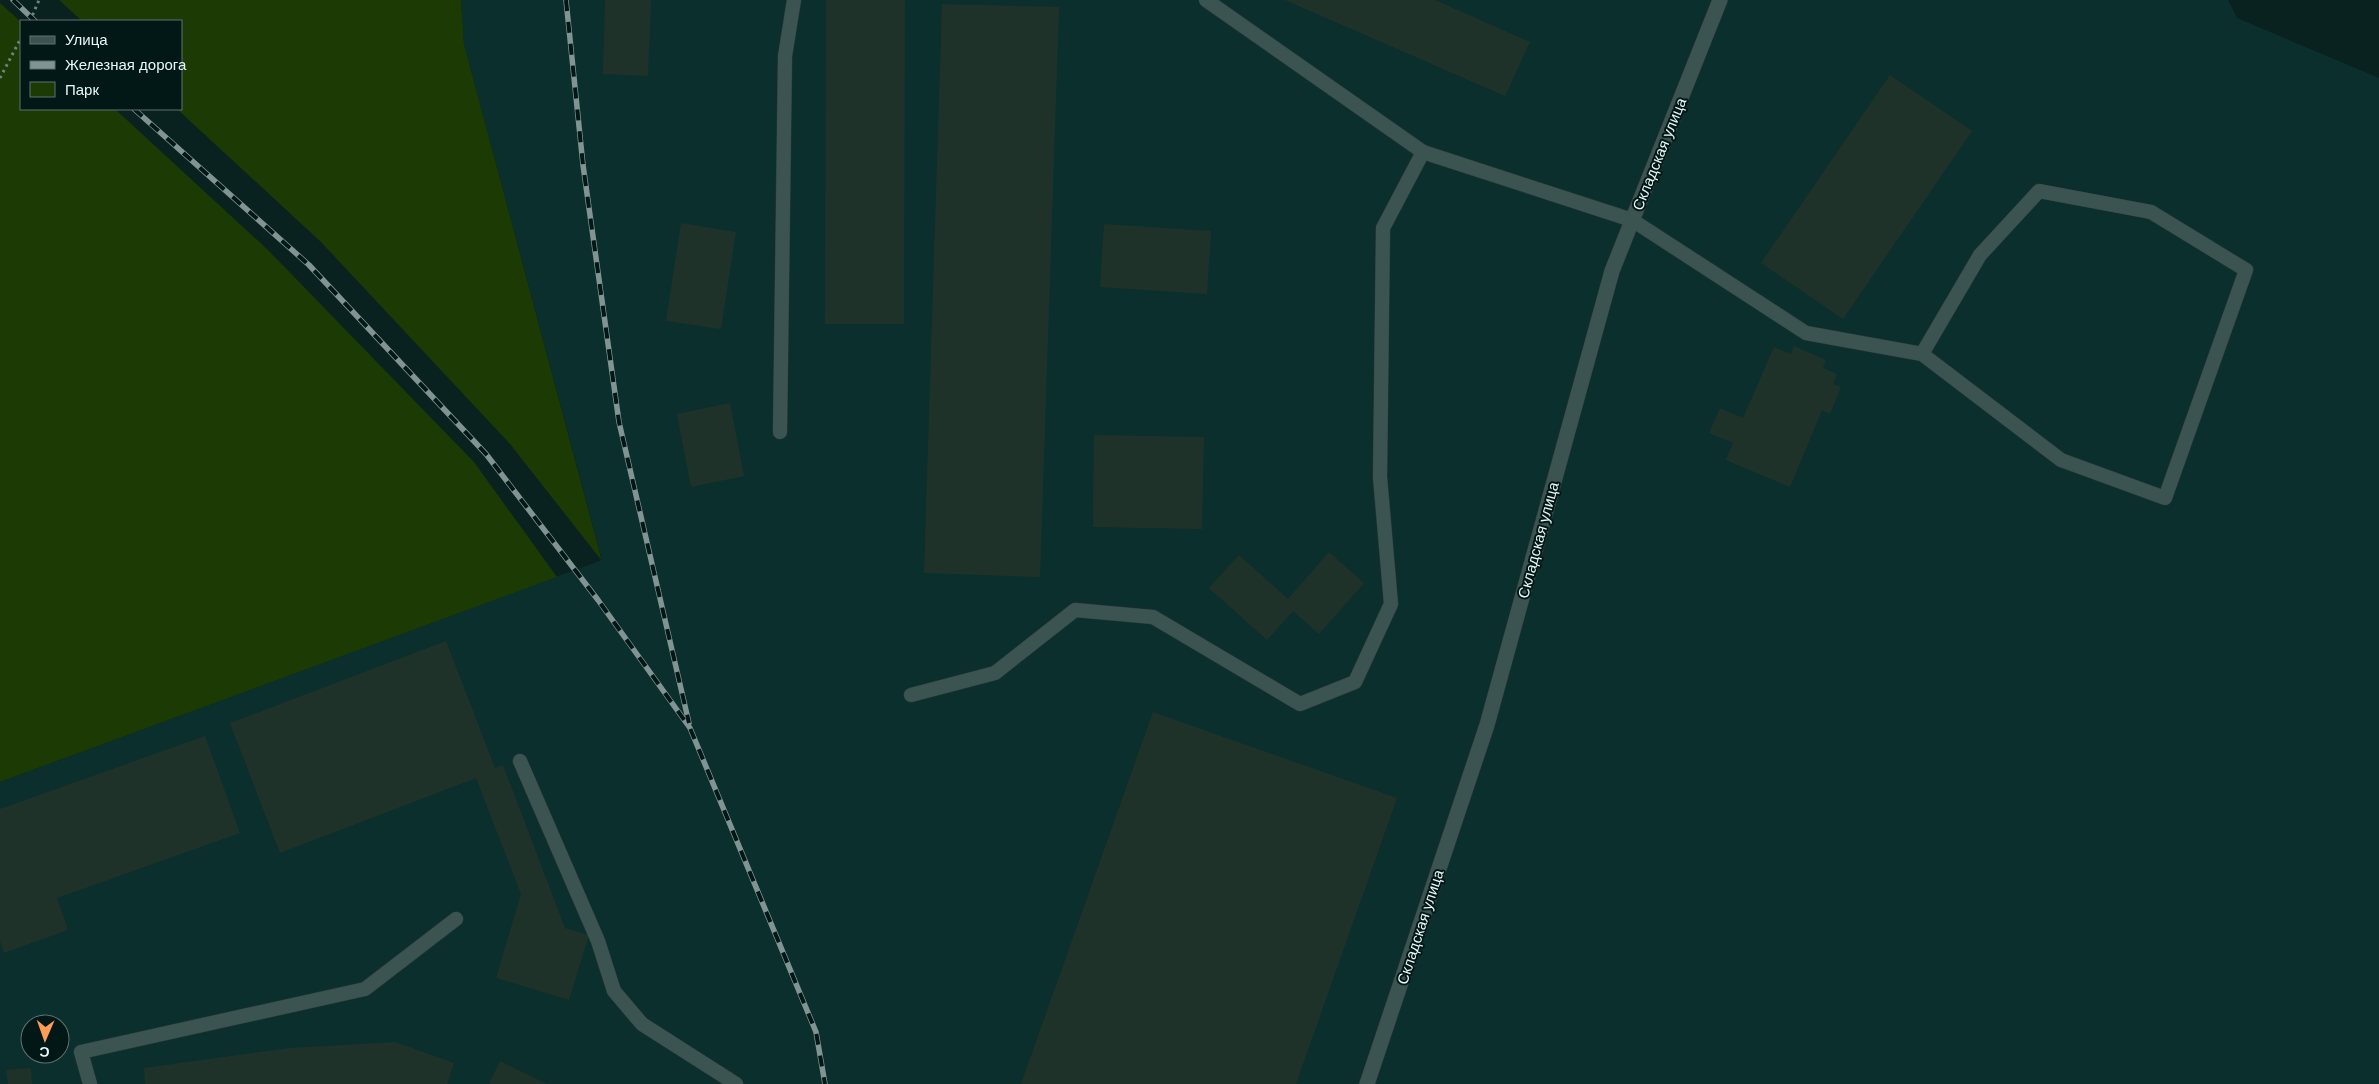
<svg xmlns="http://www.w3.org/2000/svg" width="2379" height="1084" font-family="Arial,sans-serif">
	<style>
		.built { fill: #0b2f2d; fill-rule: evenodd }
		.green { fill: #1b3a04 }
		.building { fill: #1f3229 }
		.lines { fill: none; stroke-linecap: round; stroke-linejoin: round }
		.service-casing { stroke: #2f3a39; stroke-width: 15 }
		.minor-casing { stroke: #2f3a39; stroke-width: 16 }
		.path { stroke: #6f8381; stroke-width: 3; stroke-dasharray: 2.5 4; stroke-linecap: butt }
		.service { stroke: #3b5452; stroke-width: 14 }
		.minor { stroke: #3b5452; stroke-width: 15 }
		.rail-casing { stroke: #819493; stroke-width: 5.5 }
		.rail { stroke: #021817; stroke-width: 4; stroke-dasharray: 11; stroke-linecap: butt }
		.labels { text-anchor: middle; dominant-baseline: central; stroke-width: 4; stroke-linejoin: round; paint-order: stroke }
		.street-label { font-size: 15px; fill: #e9f7f6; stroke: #021817 }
	</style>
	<rect width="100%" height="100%" fill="#092220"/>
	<path class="built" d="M 461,0 L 2228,0 L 2237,18 L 2379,78 L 2379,1084 L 0,1084 L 0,782 L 602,560 L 464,44 ZM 30,1024 L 60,1024 L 60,1054 L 30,1054 Z"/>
	<g class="green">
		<polygon points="59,0 461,0 464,44 602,561 510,444 321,242 177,109 181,109 181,21 82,21"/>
		<polygon points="0,3 21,22 21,109 115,109 268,250 474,462 557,577 0,782"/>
	</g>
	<g class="building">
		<polygon points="605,0 651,0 648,76 603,74"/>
		<polygon points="826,0 905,0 904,324 825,324"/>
		<polygon points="1285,0 1435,0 1530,42 1505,96"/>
		<polygon points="942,4 1059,7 1040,577 924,573"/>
		<polygon points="1890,75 1972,131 1843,319 1761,263"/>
		<polygon points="681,223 736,232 721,329 666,321"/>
		<polygon points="1104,224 1211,231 1207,294 1100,287"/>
		<polygon points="1794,346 1826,360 1823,368 1837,374 1833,384 1841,387 1830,414 1822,410 1790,487 1726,460 1733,443 1709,433 1720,408 1743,418 1774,347 1791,354"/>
		<polygon points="730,403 744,476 691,487 677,414"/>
		<polygon points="1094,435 1204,437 1202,529 1093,527"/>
		<polygon points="1329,552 1364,583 1319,634 1293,611 1267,640 1209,588 1239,555 1288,599"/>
		<polygon points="446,641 495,768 503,765 565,928 589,935 569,1000 496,978 521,894 476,778 280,853 230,723"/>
		<polygon points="1153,712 1397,798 1296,1084 1021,1084"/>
		<polygon points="205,736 240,833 57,898 68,930 4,953 0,941 0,809"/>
		<polygon points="395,1042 454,1063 447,1084 145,1084 144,1068 289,1048"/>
		<polygon points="500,1061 547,1084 489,1084"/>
		<polygon points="31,1068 32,1084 8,1084 6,1070"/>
	</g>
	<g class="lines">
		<defs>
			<g id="service">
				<polyline points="1206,0 1423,152"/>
				<polyline points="780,432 785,56 794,0"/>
				<polyline points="911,695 995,673 1075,610 1153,617 1300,704 1355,682 1391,604 1380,477 1383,228 1423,152 1632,220 1806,333 1922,354 1980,255 2039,191 2151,212 2246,270 2165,498 2061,460 1922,354"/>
				<polyline points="520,761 598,941 614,991 642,1024 736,1084"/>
				<polyline points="90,1084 81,1052 365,989 456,919"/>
			</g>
			<polyline id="minor" points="1367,1084 1487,725 1612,271 1720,0"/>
		</defs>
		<use href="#service" class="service-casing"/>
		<use href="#minor" class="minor-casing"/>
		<g class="path">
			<polyline points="30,21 39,0"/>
			<polyline points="0,78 21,38"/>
		</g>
		<use href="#service" class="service"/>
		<use href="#minor" class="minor"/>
		<defs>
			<g id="rail">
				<polyline points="13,0 35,21"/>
				<polyline points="566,0 583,165 619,422 689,723"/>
				<polyline points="134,109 309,265 486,454 598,600 690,728 816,1032 825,1084"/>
			</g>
		</defs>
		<use href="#rail" class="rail-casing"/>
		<use href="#rail" class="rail"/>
	</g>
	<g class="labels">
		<g class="street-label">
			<text transform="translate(1659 154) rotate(-68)">Складская улица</text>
			<text transform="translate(1538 540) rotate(-75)">Складская улица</text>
			<text transform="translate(1420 927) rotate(-72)">Складская улица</text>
		</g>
	</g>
	<rect x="20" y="20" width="162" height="90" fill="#021817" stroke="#5e7170"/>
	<rect x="30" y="36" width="25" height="8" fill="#3b5452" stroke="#5e7170"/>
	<text x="65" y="45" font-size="15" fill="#e9f7f6">Улица</text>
	<rect x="30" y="61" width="25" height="8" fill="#819493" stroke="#5e7170"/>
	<text x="65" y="70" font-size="15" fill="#e9f7f6">Железная дорога</text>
	<rect x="30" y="82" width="25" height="15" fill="#1b3a04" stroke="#5e7170"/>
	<text x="65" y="95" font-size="15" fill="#e9f7f6">Парк</text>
	<g transform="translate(45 1039) rotate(182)"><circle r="24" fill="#021817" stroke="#5e7170"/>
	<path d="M0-4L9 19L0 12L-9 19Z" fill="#fe9c58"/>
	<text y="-8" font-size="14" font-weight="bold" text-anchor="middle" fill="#e9f7f6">С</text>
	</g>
</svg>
